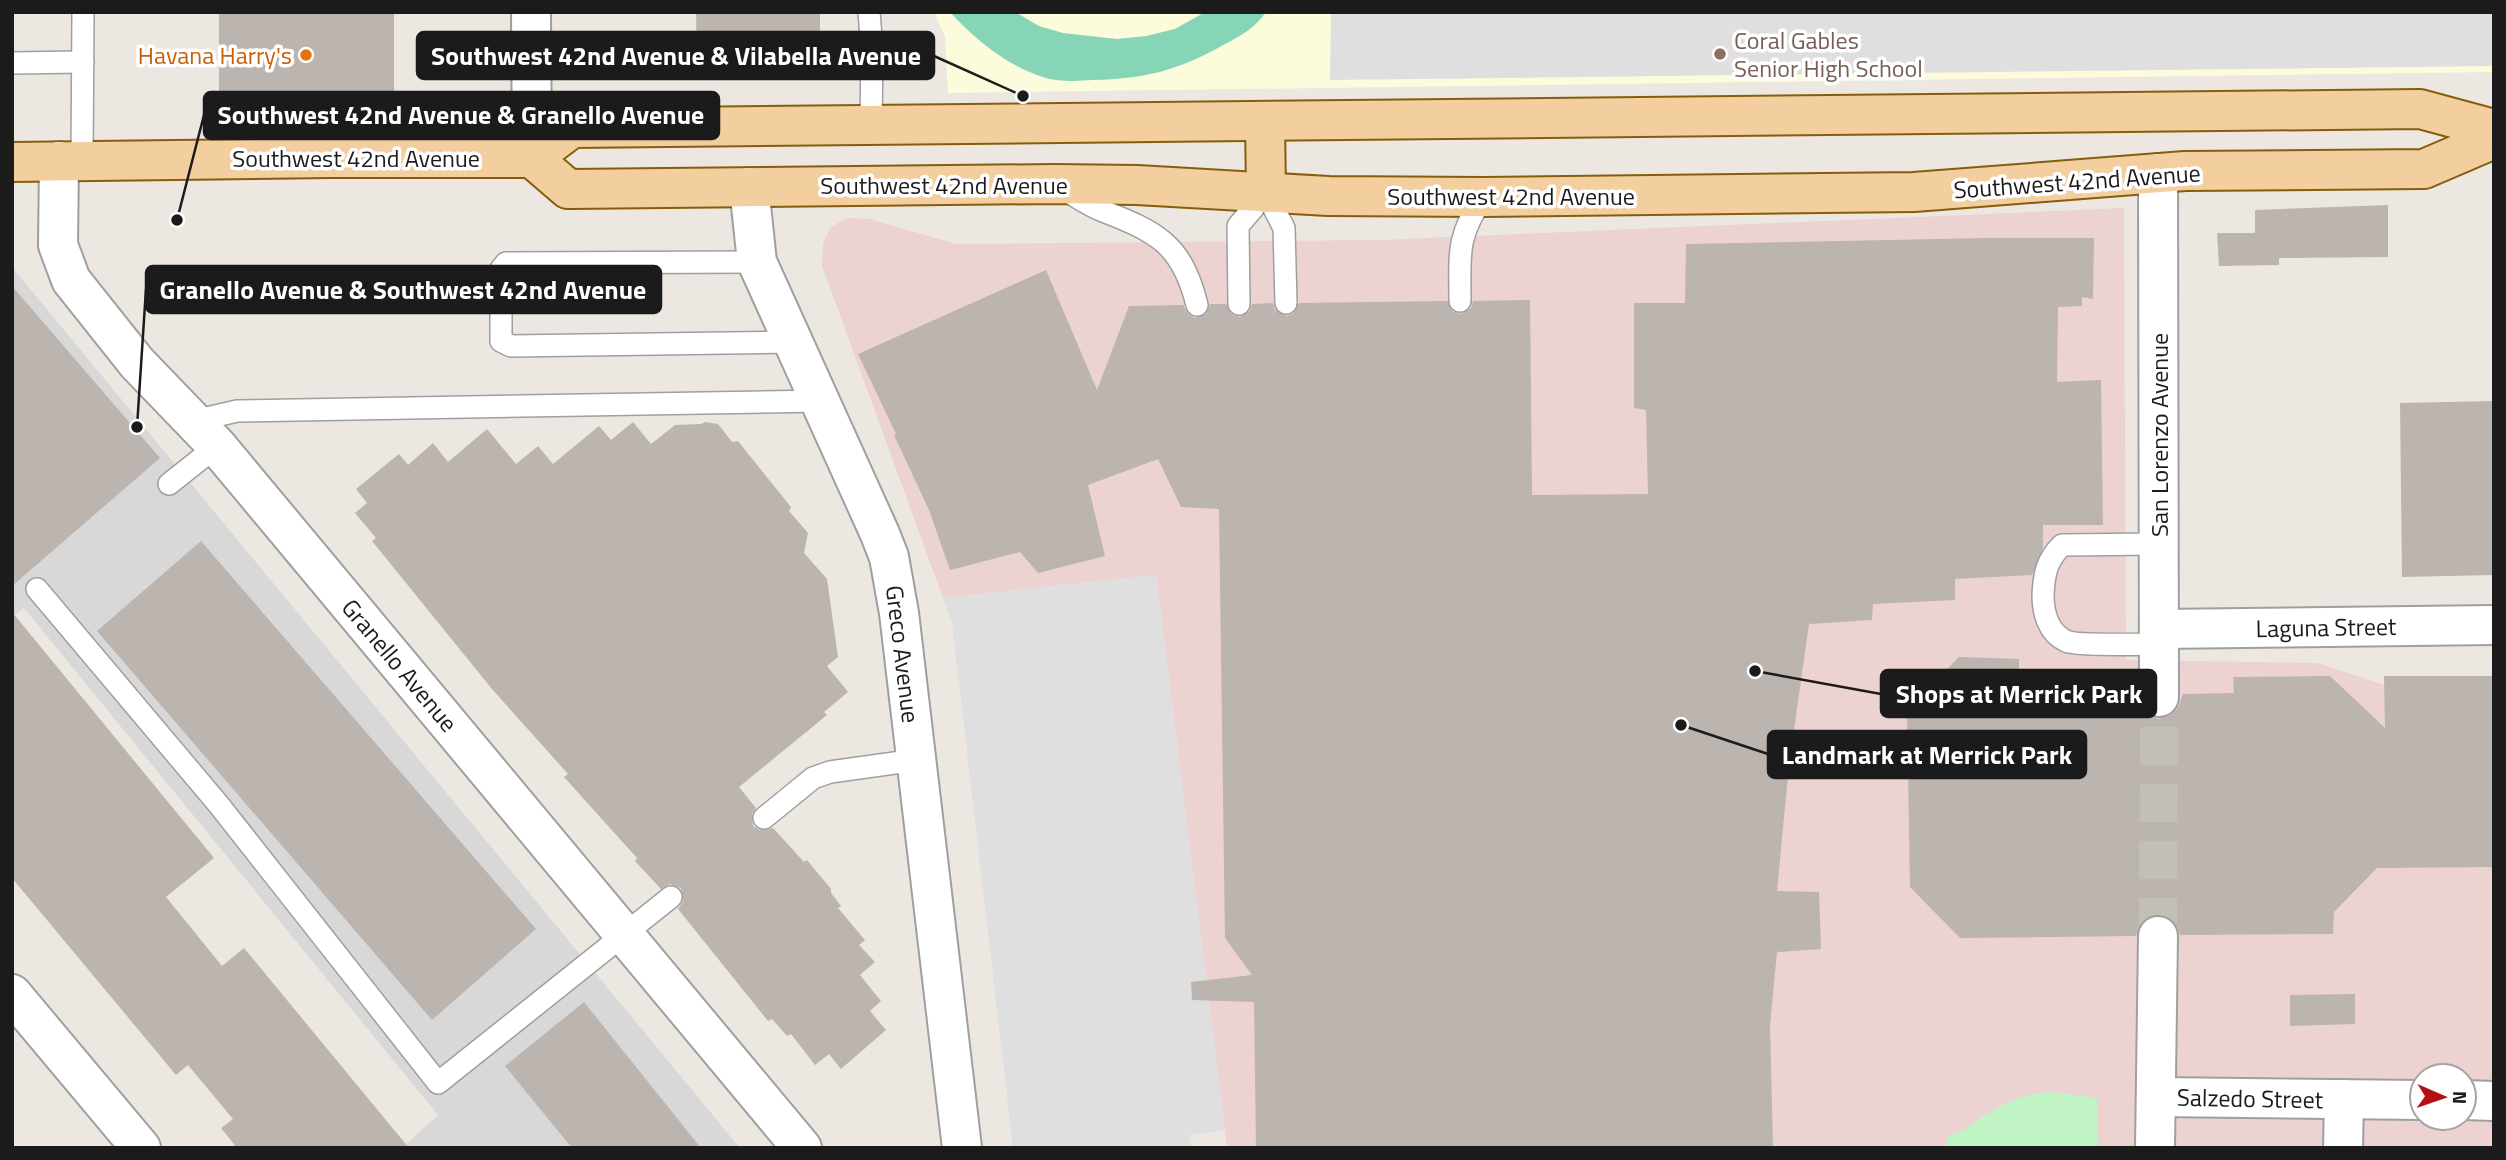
<svg xmlns="http://www.w3.org/2000/svg" width="2506" height="1160" font-family="'Titillium Web',sans-serif">
	<style>
		.residential { fill: #d9d8d8 }
		.commercial { fill: #ecd2d1; fill-rule: evenodd }
		.education { fill: #fcfbdb }
		.park { fill: #c1f4c4 }
		.pitch { fill: #85d5b6 }
		.parking { fill: #dfdfdf }
		.building { fill: #bcb4af }
		.lines { fill: none; stroke-linecap: round; stroke-linejoin: round }
		.minor-tunnel { stroke: #c2bfb9; stroke-width: 38; stroke-dasharray: 38 19; stroke-linecap: butt }
		.service-casing { stroke: #9f9f9f; stroke-width: 24 }
		.minor-casing { stroke: #9f9f9f; stroke-width: 42 }
		.tertiary-casing { stroke: #9f9f9f; stroke-width: 42 }
		.primary-casing { stroke: #865d0c; stroke-width: 42 }
		.service { stroke: #fff; stroke-width: 21 }
		.minor { stroke: #fff; stroke-width: 38 }
		.tertiary { stroke: #fff; stroke-width: 38 }
		.primary { stroke: #f3ce9f; stroke-width: 38 }
		.education-dot { fill: #8d6e63; stroke: #fff; stroke-width: 2.5 }
		.food-dot { fill: #e8710a; stroke: #fff; stroke-width: 2.5 }
		.labels { text-anchor: middle; dominant-baseline: central; stroke-width: 7; stroke-linejoin: round; paint-order: stroke }
		.education-label { font-size: 24px; fill: #785e54; stroke: #fff; text-anchor: start }
		.food-label { font-size: 24px; fill: #c56008; stroke: #fff; text-anchor: end }
		.street-label { font-size: 24px; fill: #1b1b1b; stroke: #fff }
		.leader { fill: none; stroke: #1b1b1b; stroke-width: 2.5 }
		.callout-dot { fill: #1b1b1b; stroke: #fff; stroke-width: 2.5 }
		.callout { fill: #1b1b1b; stroke: #1b1b1b; stroke-width: 2.5 }
		.callout-label { font-size: 26px; text-anchor: middle; font-weight: bold; fill: #fff }
	</style>
	<rect width="100%" height="100%" fill="#ece8e1"/>
	<polygon class="residential" points="12,267 740,1148 402,1148 438,1115 24,608 12,617"/>
	<path class="commercial" d="M 2124,208 L 2126,660 L 2318,663 L 2382,684 L 2494,679 L 2494,1148 L 1227,1148 L 1156,575 L 943,598 L 822,266 L 823,243 L 831,227 L 847,218 L 870,219 L 956,244 L 1381,240 ZM 2422,1076 L 2464,1076 L 2464,1118 L 2422,1118 Z"/>
	<polygon class="education" points="934,12 2494,12 2494,72 948,93 945,37"/>
	<path class="park" d="M 2049,1092 L 2097,1098 L 2097,1148 L 1947,1148 L 1948,1136 C 1969,1130 1973,1122 1991,1111 C 2010,1100 2027,1094 2049,1092 Z"/>
	<path class="pitch" d="M 950,12 L 1015,12 L 1039,26 L 1063,33 L 1117,39 L 1146,36 L 1175,29 L 1205,12 L 1266,12 C 1255,28 1242,35 1225,44 C 1179,70 1146,79 1093,80 C 1078,81 1061,82 1046,78 C 1009,67 975,40 950,12 Z"/>
	<g class="parking">
		<polygon points="1331,12 2494,12 2494,66 1330,80"/>
		<polygon points="1156,575 1225,1130 1189,1135 1191,1148 1013,1148 952,623 943,598"/>
	</g>
	<g class="building">
		<rect x="219" y="12" width="175" height="87"/>
		<polygon points="696,12 820,12 820,60 697,62"/>
		<polygon points="2388,205 2388,257 2279,258 2279,265 2219,266 2217,233 2255,233 2255,210"/>
		<polygon points="1987,238 2094,238 2093,299 2082,297 2082,306 2058,307 2057,382 2101,380 2103,525 2043,525 2043,548 2032,575 1955,579 1955,600 1873,604 1872,620 1809,624 1789,765 1777,891 1819,892 1821,949 1777,952 1770,1025 1773,1148 1256,1148 1254,1002 1192,1000 1191,982 1252,975 1225,938 1219,509 1181,507 1158,459 1088,485 1105,556 1038,573 1020,552 950,570 929,510 894,435 896,434 858,354 1046,270 1097,390 1129,306 1183,305 1188,314 1195,318 1206,314 1210,304 1226,304 1232,315 1240,317 1250,311 1252,304 1273,303 1275,310 1286,316 1293,314 1299,303 1447,301 1453,312 1461,314 1471,308 1473,301 1530,300 1532,495 1648,494 1646,410 1634,408 1634,303 1685,303 1686,244"/>
		<polygon points="12,286 160,458 12,586"/>
		<polygon points="2494,401 2494,575 2402,577 2400,403"/>
		<polygon points="633,422 651,444 675,425 701,424 705,422 718,424 732,442 738,441 791,507 789,511 808,533 804,553 827,579 838,657 827,666 848,692 824,712 827,715 739,787 756,808 752,814 753,826 760,830 773,828 804,862 807,860 831,889 831,893 841,906 838,908 865,940 859,945 875,962 860,975 881,1001 870,1011 886,1030 841,1069 829,1054 815,1065 791,1034 787,1036 772,1019 768,1021 678,909 683,901 681,888 670,884 661,889 635,861 637,858 564,777 568,774 492,689 372,541 376,538 355,513 367,503 356,489 399,454 408,465 433,443 448,462 487,429 516,464 538,446 553,464 599,426 611,440"/>
		<polygon points="201,541 536,929 432,1020 97,631"/>
		<polygon points="12,612 214,858 166,897 222,966 244,948 409,1148 237,1148 221,1128 233,1119 188,1065 176,1075 12,878"/>
		<polygon points="1959,657 2019,659 2019,679 2087,677 2087,695 2137,697 2140,709 2148,716 2158,719 2169,716 2178,708 2183,694 2234,693 2233,677 2330,676 2385,728 2384,676 2494,676 2494,867 2377,868 2334,912 2333,934 2180,935 2177,926 2170,918 2158,914 2147,917 2140,924 2136,936 1960,938 1910,887 1907,710"/>
		<polygon points="2355,994 2355,1024 2290,1026 2290,995"/>
		<polygon points="584,1002 701,1148 572,1148 505,1066"/>
	</g>
	<g class="lines">
		<polyline class="minor-tunnel" points="2158,936 2159,697"/>
		<defs>
			<g id="service">
				<polyline points="869,12 872,50 871,125"/>
				<polyline points="12,63 83,62"/>
				<polyline points="82,161 83,12"/>
				<path d="M 1065,190 C 1077,197 1090,206 1103,211 C 1157,232 1182,244 1197,305"/>
				<polyline points="757,262 506,263 501,269 501,341 511,346 793,342"/>
				<path d="M 1460,301 C 1460,254 1456,238 1483,197"/>
				<polyline points="1239,304 1238,226 1266,193 1284,228 1286,303"/>
				<polyline points="194,421 237,411 820,401"/>
				<polyline points="169,484 217,446"/>
				<path d="M 2159,544 L 2062,545 C 2047,560 2044,573 2043,595 C 2043,612 2048,633 2066,641 C 2076,646 2143,644 2159,644"/>
				<polyline points="37,589 219,805 438,1083 671,897"/>
				<polyline points="764,818 813,778 830,772 916,760"/>
			</g>
			<g id="minor">
				<polyline points="531,12 532,158"/>
				<polyline points="59,161 58,245 71,280 137,363 217,446 802,1148"/>
				<polyline points="2158,173 2159,697"/>
				<polyline points="749,187 757,262 880,534 889,557 899,613 962,1148"/>
				<polyline points="2159,629 2494,625"/>
				<polyline points="2157,1097 2422,1100"/>
				<polyline points="2464,1100 2494,1101"/>
				<polyline points="2155,1148 2158,936"/>
				<polyline points="2343,1148 2344,1099"/>
			</g>
			<polyline id="tertiary" points="12,994 141,1148"/>
			<g id="primary">
				<polyline points="1265,121 1266,193"/>
				<polyline points="532,158 568,189 1054,184 1137,185 1328,196 1483,197 1914,192 2185,171 2424,169 2494,139"/>
				<polyline points="12,162 330,158 532,158 572,128 2420,109 2494,129"/>
			</g>
		</defs>
		<use href="#service" class="service-casing"/>
		<use href="#minor" class="minor-casing"/>
		<use href="#tertiary" class="tertiary-casing"/>
		<use href="#primary" class="primary-casing"/>
		<use href="#service" class="service"/>
		<use href="#minor" class="minor"/>
		<use href="#tertiary" class="tertiary"/>
		<use href="#primary" class="primary"/>
	</g>
	<circle class="education-dot" cx="1720" cy="54" r="7"/>
	<circle class="food-dot" cx="306" cy="55" r="7"/>
	<g class="labels">
		<g class="education-label">
			<text x="1734" y="40">Coral Gables<tspan x="1734" dy="28">Senior High School</tspan></text>
		</g>
		<g class="food-label">
			<text x="292" y="55">Havana Harry's</text>
		</g>
		<g class="street-label">
			<text x="356" y="158">Southwest 42nd Avenue</text>
			<text transform="translate(2077 181) rotate(-4)">Southwest 42nd Avenue</text>
			<text x="944" y="185">Southwest 42nd Avenue</text>
			<text x="1511" y="196">Southwest 42nd Avenue</text>
			<text transform="translate(2159 435) rotate(-90)">San Lorenzo Avenue</text>
			<text transform="translate(2326 627) rotate(-1)">Laguna Street</text>
			<text transform="translate(903 654) rotate(83)">Greco Avenue</text>
			<text transform="translate(400 665) rotate(50)">Granello Avenue</text>
			<text transform="translate(2250 1098) rotate(1)">Salzedo Street</text>
		</g>
	</g>
	<path class="leader" d="M1023 96L934 56M177 220L204 115M137 427L146 289M1755 671L1881 694M1681 725L1768 754"/>
	<g class="callout-dot">
		<circle cx="1023" cy="96" r="7"/>
		<circle cx="177" cy="220" r="7"/>
		<circle cx="137" cy="427" r="7"/>
		<circle cx="1755" cy="671" r="7"/>
		<circle cx="1681" cy="725" r="7"/>
	</g>
	<g class="callout">
		<rect x="417" y="32" width="517" height="47" rx="7"/>
		<rect x="204" y="92" width="515" height="47" rx="7"/>
		<rect x="146" y="266" width="515" height="47" rx="7"/>
		<rect x="1881" y="670" width="275" height="47" rx="7"/>
		<rect x="1768" y="731" width="318" height="47" rx="7"/>
	</g>
	<g class="callout-label">
		<text x="676" y="65">Southwest 42nd Avenue &amp; Vilabella Avenue</text>
		<text x="461" y="124">Southwest 42nd Avenue &amp; Granello Avenue</text>
		<text x="403" y="299">Granello Avenue &amp; Southwest 42nd Avenue</text>
		<text x="2019" y="703">Shops at Merrick Park</text>
		<text x="1927" y="764">Landmark at Merrick Park</text>
	</g>
	<rect width="2506" height="1160" fill="none" stroke="#1b1b1b" stroke-width="28"/>
	<g transform="translate(2443 1097) rotate(92)"><circle r="33" fill="#ffffff" stroke="#a4a4a4" stroke-width="2"/>
	<path d="M0-5L12 26L0 18L-12 26Z" fill="#b61112"/>
	<text y="-10" font-size="19" font-weight="bold" text-anchor="middle" fill="#1b1b1b">N</text>
	</g>
</svg>
